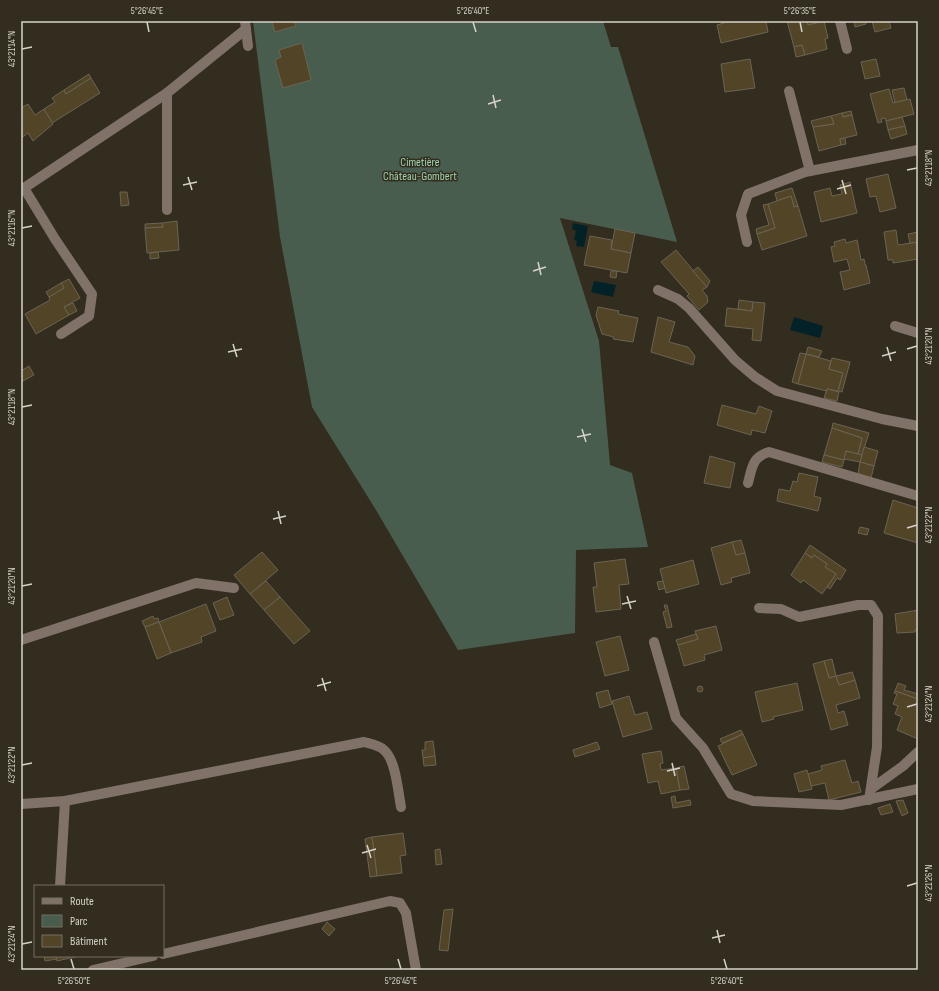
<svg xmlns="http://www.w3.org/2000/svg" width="939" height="991" font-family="'Sofia Sans Condensed',sans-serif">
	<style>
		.green { fill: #495d4f }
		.water { fill: #022228 }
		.building { fill: #524426; stroke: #6b6354 }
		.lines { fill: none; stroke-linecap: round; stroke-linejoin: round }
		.minor { stroke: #807269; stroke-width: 10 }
		.ticks { fill: none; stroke: #d6d2ca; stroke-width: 1.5 }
		.labels { text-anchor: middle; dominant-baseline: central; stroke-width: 3; stroke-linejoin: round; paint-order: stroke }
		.park-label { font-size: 12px; fill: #9fd6af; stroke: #332d1f }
		.neatline { fill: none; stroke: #d6d2ca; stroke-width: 1.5 }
		.ticks-label { font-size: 10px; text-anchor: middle; fill: #d6d2ca }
	</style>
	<rect width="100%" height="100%" fill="#332d1f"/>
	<polygon class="green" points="253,21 603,21 611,47 618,47 677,242 560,218 599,341 610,465 632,473 648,547 576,550 575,633 458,650 376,510 312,407 280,237"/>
	<g class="water">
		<polygon points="573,223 588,226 584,247 576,246 577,241 574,240 576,231 572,229"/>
		<polygon points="594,281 616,285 613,297 591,292"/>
		<polygon points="794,317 823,326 820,338 790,330"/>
	</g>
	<g class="building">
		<polygon points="272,21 294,21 296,26 275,32"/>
		<polygon points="731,21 766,21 768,32 721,43 717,25"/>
		<polygon points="787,21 807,21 808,25 824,21 828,38 825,39 827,49 805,55 802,45 794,47"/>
		<polygon points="807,21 823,21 808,25"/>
		<polygon points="854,21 866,21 866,24 855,27"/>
		<polygon points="872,21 889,21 891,28 875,32"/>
		<polygon points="302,43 311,80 283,88 275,60 281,57 279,50"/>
		<polygon points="802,45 805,55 796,57 794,47"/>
		<polygon points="750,59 755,88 725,92 721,64"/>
		<polygon points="876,59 880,76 865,79 861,62"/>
		<polygon points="89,74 91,78 66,94 64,90"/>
		<polygon points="91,78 100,93 52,123 44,109 55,102 52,98 64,90 66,94"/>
		<polygon points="904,88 907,100 895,103 892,90"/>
		<polygon points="889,89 893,103 910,99 914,114 886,121 885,118 881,119 882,122 878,123 870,94"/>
		<polygon points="28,104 35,115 44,109 53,124 33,141 28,133 21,138 21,108"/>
		<polygon points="851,111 852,115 843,117 842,113"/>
		<polygon points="842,113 843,117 852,115 857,135 840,139 841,145 819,151 813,127 834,124 831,116"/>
		<polygon points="831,116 834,124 813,127 811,121"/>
		<polygon points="902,117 905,126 888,130 886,121"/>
		<polygon points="905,126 907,134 891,139 888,130"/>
		<polygon points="845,138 846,144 841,145 840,139"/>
		<polygon points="888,174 896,208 880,212 876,196 870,197 866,179"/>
		<polygon points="850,182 857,213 821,222 814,192 830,188 832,196 842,194 840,185"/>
		<polygon points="792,188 798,206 794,207 791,196 777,201 775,193"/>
		<polygon points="120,192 127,192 129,205 121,206"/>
		<polygon points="791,196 794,207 798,206 807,236 762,250 757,234 775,228 768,204"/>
		<polygon points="768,204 775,228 757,234 756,229 769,225 763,205"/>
		<polygon points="177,221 179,250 147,253 145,228 163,227 162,223"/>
		<polygon points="162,223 163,227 145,228 145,224"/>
		<polygon points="615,229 635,233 631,253 611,249"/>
		<polygon points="896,230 898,245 918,242 918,259 893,263 893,260 888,260 884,232"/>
		<polygon points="918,232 918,242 910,243 908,234"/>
		<polygon points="590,236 612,240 611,249 631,253 627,273 584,265"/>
		<polygon points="845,239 846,243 857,240 861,260 864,259 865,265 866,265 870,283 844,290 840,272 850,270 847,259 834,262 831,247 835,246 834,242"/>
		<polygon points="676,250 707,287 702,290 707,296 708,302 699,310 687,296 689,294 661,262"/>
		<polygon points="158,252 159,258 150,259 150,253"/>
		<polygon points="698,267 710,281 707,287 693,271"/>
		<polygon points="611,271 617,271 616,278 610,277"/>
		<polygon points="69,279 80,298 64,307 69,315 36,334 25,314 50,300 49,297 64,288 61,283"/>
		<polygon points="61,283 64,288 49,297 46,292"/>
		<polygon points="739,300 753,302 752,311 738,309"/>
		<polygon points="753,302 765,303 761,341 752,340 753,329 725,326 727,308 752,311"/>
		<polygon points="73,303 77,311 69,315 64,307"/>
		<polygon points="598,307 619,311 618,314 638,318 633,342 613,339 614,337 602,334 596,315"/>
		<polygon points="658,317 675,322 669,342 688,347 695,356 693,365 651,352"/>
		<polygon points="808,347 822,351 819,357 806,354"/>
		<polygon points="800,353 806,354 798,384 792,382"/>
		<polygon points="806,354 831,361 829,369 843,373 838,391 827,389 827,391 798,384"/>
		<polygon points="832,358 850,362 842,392 838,391 843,373 829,369"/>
		<polygon points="29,366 34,375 21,382 21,371"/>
		<polygon points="827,389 839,392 837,401 824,398"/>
		<polygon points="722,405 756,414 759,406 772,411 765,433 752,430 751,435 717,425"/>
		<polygon points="833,423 869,433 862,455 858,454 862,438 832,428"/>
		<polygon points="832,428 862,438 858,454 846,451 844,460 824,455"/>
		<polygon points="864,447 878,451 874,466 860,462"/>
		<polygon points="846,451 862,455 860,462 844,459"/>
		<polygon points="824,455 844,460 842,467 822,462"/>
		<polygon points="710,456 735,463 730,488 704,483"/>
		<polygon points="860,462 874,466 871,478 858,474"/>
		<polygon points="799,473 818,477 814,496 821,498 818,511 777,501 779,489 790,491 793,481 797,482"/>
		<polygon points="893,500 918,508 918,543 884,533"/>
		<polygon points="860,527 869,529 867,535 858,533"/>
		<polygon points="741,540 745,553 736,555 732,542"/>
		<polygon points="732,542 736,555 745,553 750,573 731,578 732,582 721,585 711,548"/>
		<polygon points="810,545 846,570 840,580 837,578 830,589 827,587 836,574 825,567 827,564 814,555 812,558 805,553"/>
		<polygon points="262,552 278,570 250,594 234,575"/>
		<polygon points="805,553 812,558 814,555 827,564 825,567 836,574 822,594 803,580 801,583 791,575"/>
		<polygon points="625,559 629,584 619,585 621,609 596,612 593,587 597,587 594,563"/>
		<polygon points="693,560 699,584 666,593 660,569"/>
		<polygon points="266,581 280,597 264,610 250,594"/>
		<polygon points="663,581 665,588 659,590 657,582"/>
		<polygon points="227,597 234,615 220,620 213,603"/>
		<polygon points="280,597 310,631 294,644 264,610"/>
		<polygon points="206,604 216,631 201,637 202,642 171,653 159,622"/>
		<polygon points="664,605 667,605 672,627 667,628 663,612 666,611"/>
		<polygon points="918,610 918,630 915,630 915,632 897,633 895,614"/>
		<polygon points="153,616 154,619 158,618 159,622 145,627 142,621"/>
		<polygon points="159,622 171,653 157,659 145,627"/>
		<polygon points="716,626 722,650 704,655 705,660 684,666 678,645 698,639 695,631"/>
		<polygon points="696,634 698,639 678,645 676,640"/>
		<polygon points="620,636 629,670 605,676 596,642"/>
		<polygon points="832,659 836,676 829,678 824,661"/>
		<polygon points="824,661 829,678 836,676 839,685 855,680 860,698 836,705 838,713 844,711 848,725 831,730 813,664"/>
		<polygon points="852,672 855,680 839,685 836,676"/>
		<polygon points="797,683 803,710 773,717 774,719 762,722 755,692"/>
		<polygon points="898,683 906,686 904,690 918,694 918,699 895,691"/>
		<circle cx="700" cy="689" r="3"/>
		<polygon points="608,690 612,704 600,708 596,693"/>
		<polygon points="895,691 918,699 918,739 897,730 902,717 895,714 898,706 893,704 897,694 894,693"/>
		<polygon points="629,696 635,715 647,712 652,729 623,737 612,701"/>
		<polygon points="741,730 743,734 722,743 720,739"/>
		<polygon points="743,734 757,765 732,775 718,746"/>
		<polygon points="433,741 435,756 423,758 422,750 425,750 425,742"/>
		<polygon points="597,742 600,749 575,757 573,750"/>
		<polygon points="661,751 663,763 660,764 661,770 676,768 680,790 661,794 658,781 648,783 642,754"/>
		<polygon points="435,756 436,765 424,766 423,758"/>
		<polygon points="845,760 852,783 858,781 861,792 829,800 825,783 811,786 808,774 822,770 821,766"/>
		<polygon points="684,766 689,789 680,790 676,768"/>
		<polygon points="807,770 812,789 799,792 794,774"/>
		<polygon points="675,796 676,803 690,800 691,805 673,808 671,797"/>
		<polygon points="903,800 908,813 902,816 896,801"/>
		<polygon points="890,804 893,812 881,815 878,808"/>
		<polygon points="403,833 406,855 400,856 402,873 377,876 372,837"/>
		<polygon points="372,837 377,876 370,877 365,839"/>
		<polygon points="440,849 442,864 436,865 435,850"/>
		<polygon points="453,909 448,951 439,950 444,910"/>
		<polygon points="327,922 335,929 329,936 322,929"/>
		<polygon points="44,956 56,956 57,959 45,961"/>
		<polygon points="56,956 79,956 57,961"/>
	</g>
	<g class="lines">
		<g class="minor">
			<polyline points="245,21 248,46"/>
			<polyline points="840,21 847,49"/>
			<polyline points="789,91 810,171"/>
			<polyline points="24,188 55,239 92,294 89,316 61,334"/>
			<polyline points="21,190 167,93 246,29"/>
			<polyline points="167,210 167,93"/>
			<polyline points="747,242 741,215 748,194 805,172 918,150"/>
			<polyline points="658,290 678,299 689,308 735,360 755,377 777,391 882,419 918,426"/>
			<polyline points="895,326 918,333"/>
			<path d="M 748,483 C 752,468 752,457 769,452 L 918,496"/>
			<polyline points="759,608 781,609 799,617 858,605 871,605 878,616 877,747 869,800"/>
			<polyline points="21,640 196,583 234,588"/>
			<polyline points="654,642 676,718 703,748 731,794 753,801 841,805 918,789"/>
			<polyline points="871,789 903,766 918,752"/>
			<path d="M 21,804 L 65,801 L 364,742 C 371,744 379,745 384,750 C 396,760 398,792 401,807"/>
			<polyline points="60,886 65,801"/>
			<polyline points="163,954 390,901 400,903 406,913 416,970"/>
			<polyline points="93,970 153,956"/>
		</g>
	</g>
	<path class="ticks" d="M 147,22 L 149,32M 473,22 L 476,32M 800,22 L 802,32M 22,49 L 32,47M 493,95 L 496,108M 488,104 L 501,100M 907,170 L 917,168M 188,177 L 192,190M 842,180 L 846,194M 183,185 L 197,182M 837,189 L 851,185M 22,228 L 32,226M 538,262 L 541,275M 533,271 L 546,267M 233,344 L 237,357M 887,347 L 891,361M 907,349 L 917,346M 228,352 L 242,349M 882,356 L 896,352M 22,407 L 32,405M 582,429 L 586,442M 577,437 L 591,434M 278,511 L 281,524M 273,519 L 286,516M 907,528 L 917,525M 22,586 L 32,584M 627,596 L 631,609M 622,604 L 636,601M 322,678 L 326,691M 317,686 L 331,682M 907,707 L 917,704M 672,763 L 675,776M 22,765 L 32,763M 667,771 L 680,768M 367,845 L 371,858M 362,853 L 376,849M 907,886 L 917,883M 717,930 L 720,943M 712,938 L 725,935M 22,944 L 32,942M 71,959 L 74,969M 398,959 L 401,969M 724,959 L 727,969"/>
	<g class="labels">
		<g class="park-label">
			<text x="420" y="162">Cimetière<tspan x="420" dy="14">Château-Gombert</tspan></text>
		</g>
	</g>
	<rect width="939" height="991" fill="none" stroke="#332d1f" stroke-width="44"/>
	<rect x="34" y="885" width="130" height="72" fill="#332d1f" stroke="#746f63"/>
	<rect x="42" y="898" width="20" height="6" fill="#807269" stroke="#746f63"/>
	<text x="70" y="905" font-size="12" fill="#d6d2ca">Route</text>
	<rect x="42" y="915" width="20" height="12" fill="#495d4f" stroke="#746f63"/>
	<text x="70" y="925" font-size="12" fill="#d6d2ca">Parc</text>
	<rect x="42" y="935" width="20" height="12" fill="#524426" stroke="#746f63"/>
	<text x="70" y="945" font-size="12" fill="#d6d2ca">Bâtiment</text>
	<rect x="22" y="22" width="895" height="947" class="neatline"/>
	<g class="ticks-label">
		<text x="147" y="14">5°26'45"E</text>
		<text x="473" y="14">5°26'40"E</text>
		<text x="800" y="14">5°26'35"E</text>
		<text transform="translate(11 49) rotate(-90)" y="4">43°21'14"N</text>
		<text transform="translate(928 168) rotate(-90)" y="4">43°21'18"N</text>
		<text transform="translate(11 228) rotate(-90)" y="4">43°21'16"N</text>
		<text transform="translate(928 346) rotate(-90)" y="4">43°21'20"N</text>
		<text transform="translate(11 407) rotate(-90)" y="4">43°21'18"N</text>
		<text transform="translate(928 525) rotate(-90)" y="4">43°21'22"N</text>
		<text transform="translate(11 586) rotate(-90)" y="4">43°21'20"N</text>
		<text transform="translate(928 704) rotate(-90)" y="4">43°21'24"N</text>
		<text transform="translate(11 765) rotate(-90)" y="4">43°21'22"N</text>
		<text transform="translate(928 883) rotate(-90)" y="4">43°21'26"N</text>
		<text transform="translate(11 944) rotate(-90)" y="4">43°21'24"N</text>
		<text x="74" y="984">5°26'50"E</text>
		<text x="401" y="984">5°26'45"E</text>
		<text x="727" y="984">5°26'40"E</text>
	</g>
</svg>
